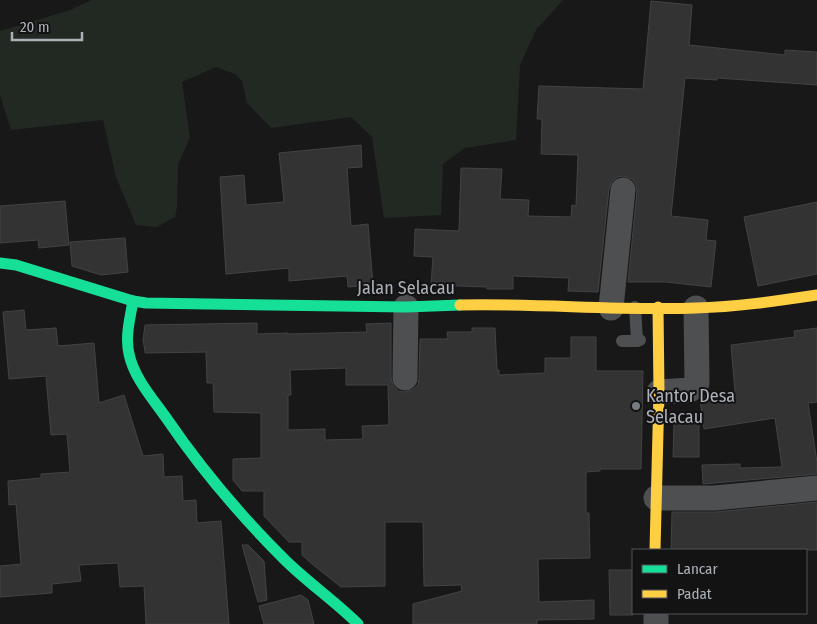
<svg xmlns="http://www.w3.org/2000/svg" width="817" height="624" font-family="'Fira Sans Condensed',sans-serif">
	<style>
		.green { fill: #222923 }
		.building { fill: #333334; stroke: #414345; fill-rule: evenodd }
		.lines { fill: none; stroke-linecap: round; stroke-linejoin: round }
		.lane { stroke: #4d4f51; stroke-width: 12 }
		.street { stroke: #4d4f51; stroke-width: 25 }
		.fast { stroke: #16e098; stroke-width: 11 }
		.slow { stroke: #ffcf43; stroke-width: 11 }
		.poi-dot { fill: #787b80; stroke: #131314; stroke-width: 2 }
		.labels { text-anchor: middle; dominant-baseline: central; stroke-width: 4; stroke-linejoin: round; paint-order: stroke }
		.street-label { font-size: 18px; fill: #abb1b8; stroke: #131314 }
		.poi-label { font-size: 18px; fill: #abb1b8; stroke: #131314; text-anchor: start }
	</style>
	<rect width="100%" height="100%" fill="#181819"/>
	<polygon class="green" points="92,0 563,0 536,30 520,65 516,140 465,148 443,164 441,215 384,218 372,137 351,117 271,128 247,103 242,81 235,74 216,67 182,82 190,138 178,164 177,207 175,217 157,227 136,225 116,177 103,120 11,130 0,95 0,31 70,10"/>
	<g class="building">
		<polygon points="651,1 692,5 689,45 785,55 785,50 817,52 817,85 717,78 717,80 685,78 671,216 708,220 706,240 716,241 711,287 666,282 628,282 637,191 636,185 632,179 624,176 618,177 612,181 609,189 598,292 568,291 569,278 513,276 513,289 487,289 487,287 431,285 433,257 414,256 415,229 459,231 461,168 502,169 500,199 529,200 528,216 571,217 572,205 576,206 578,155 541,154 542,119 537,119 539,86 643,89"/>
		<polygon points="361,145 362,167 347,168 351,226 368,224 373,285 348,287 347,276 289,281 289,268 226,274 220,177 244,175 246,205 284,202 279,153"/>
		<polygon points="65,201 69,245 39,248 38,240 0,243 0,206"/>
		<polygon points="817,202 817,274 758,286 744,217"/>
		<polygon points="125,238 128,272 101,275 72,266 70,242"/>
		<polygon points="24,310 26,330 56,328 58,346 94,343 99,403 124,395 143,456 163,454 164,477 182,476 183,501 196,500 197,523 221,521 229,624 146,624 144,586 120,587 118,563 79,565 81,581 52,584 52,593 0,597 0,566 21,564 16,504 9,505 8,481 41,478 41,474 70,472 67,434 51,435 46,376 9,379 3,312"/>
		<path d="M 257,323 L 257,334 L 288,333 L 288,334 L 367,332 L 366,324 L 391,323 L 391,378 L 393,385 L 398,391 L 404,392 L 412,390 L 418,385 L 419,378 L 420,339 L 448,339 L 447,332 L 472,332 L 472,328 L 495,328 L 497,370 L 499,370 L 499,375 L 545,373 L 545,358 L 571,358 L 571,337 L 596,337 L 596,371 L 643,371 L 641,469 L 600,469 L 600,471 L 586,472 L 586,513 L 589,513 L 590,558 L 538,559 L 539,602 L 594,600 L 594,619 L 537,620 L 537,624 L 413,624 L 413,604 L 462,591 L 461,585 L 424,586 L 423,522 L 385,522 L 385,586 L 341,587 L 312,564 L 302,555 L 302,542 L 289,542 L 264,516 L 264,491 L 242,491 L 233,480 L 233,459 L 261,458 L 261,413 L 214,412 L 213,383 L 207,383 L 206,352 L 145,353 L 145,351 L 143,340 L 145,325 ZM 346,368 L 346,385 L 388,385 L 389,425 L 362,426 L 363,439 L 325,440 L 325,429 L 288,430 L 288,395 L 291,395 L 290,370 Z"/>
		<polygon points="817,328 817,402 808,403 817,462 817,474 703,484 702,465 740,464 740,468 782,467 775,418 704,429 700,400 704,396 735,392 731,345 795,337 794,331"/>
		<polygon points="674,423 699,423 699,457 673,457"/>
		<polygon points="817,502 817,550 671,550 672,512 716,512"/>
		<polygon points="242,545 248,545 264,561 267,600 258,602"/>
		<polygon points="609,570 633,570 633,615 610,615"/>
		<polygon points="301,595 308,600 314,624 264,624 259,606"/>
	</g>
	<g class="lines">
		<g class="lane">
			<polyline points="635,307 637,341 640,340"/>
			<polyline points="622,341 637,341"/>
		</g>
		<g class="street">
			<polyline points="611,308 623,190"/>
			<polyline points="405,378 406,307"/>
			<polyline points="659,392 690,390 697,383 696,308"/>
			<polyline points="656,498 715,498 817,488"/>
			<polyline points="656,613 656,624"/>
		</g>
		<g class="fast">
			<polyline points="0,263 16,265 133,301 146,303 406,307 460,305"/>
			<path d="M 133,301 C 130,319 125,336 129,354 C 134,378 153,399 167,419 C 201,469 241,516 284,559 C 307,582 335,601 358,624"/>
		</g>
		<g class="slow">
			<path d="M 460,305 C 538,303 617,311 696,308 C 736,307 777,301 817,295"/>
			<polyline points="655,550 659,392 658,307"/>
		</g>
	</g>
	<circle class="poi-dot" cx="636" cy="406" r="5"/>
	<g class="labels">
		<g class="street-label">
			<text x="406" y="288">Jalan Selacau</text>
		</g>
		<g class="poi-label">
			<text x="646" y="396">Kantor Desa<tspan x="646" dy="21">Selacau</tspan></text>
		</g>
	</g>
	<rect x="632" y="549" width="175" height="65" fill="#131314" stroke="#505256"/>
	<rect x="642" y="565" width="25" height="8" fill="#16e098" stroke="#505256"/>
	<text x="677" y="574" font-size="15" fill="#abb1b8">Lancar</text>
	<rect x="642" y="590" width="25" height="8" fill="#ffcf43" stroke="#505256"/>
	<text x="677" y="599" font-size="15" fill="#abb1b8">Padat</text>
	<path d="M12 32v8h70v-8" fill="none" stroke="#abb1b8" stroke-width="2.5"/>
	<text x="20" y="32" font-size="15" fill="#abb1b8" stroke="#131314" stroke-width="4" paint-order="stroke">20 m</text>
</svg>
